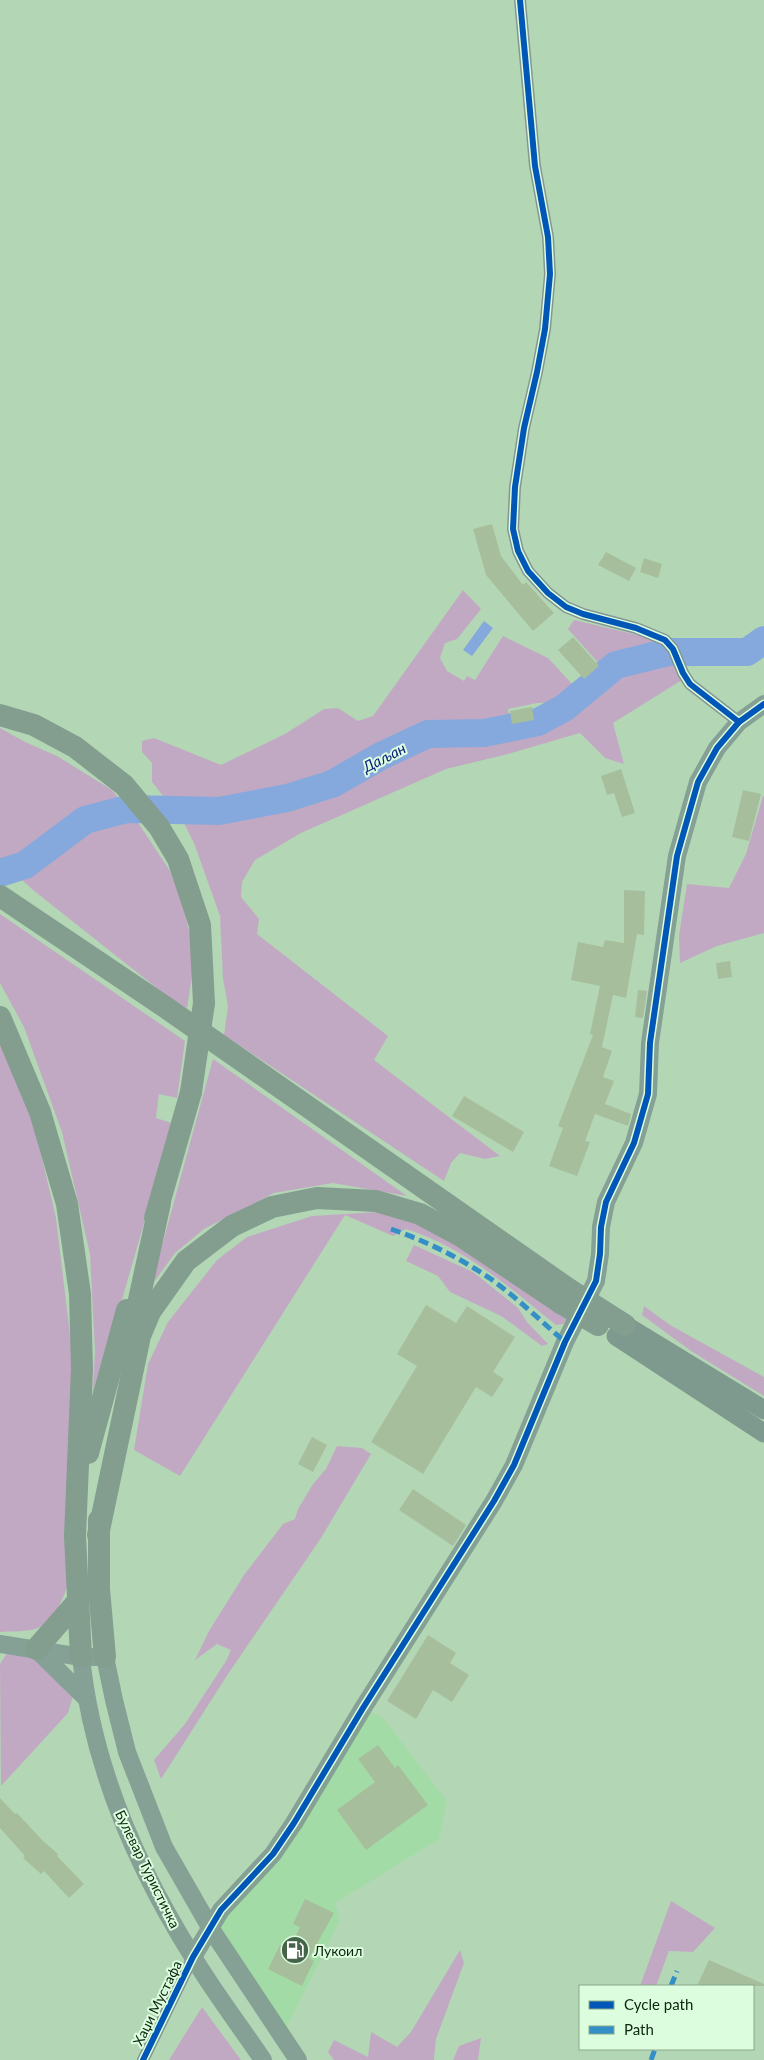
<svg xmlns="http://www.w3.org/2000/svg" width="764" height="2060" font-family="Lato,sans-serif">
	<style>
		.built { fill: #a2dba6 }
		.green { fill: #c2a9c3; fill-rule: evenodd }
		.water { fill: #85a9dc }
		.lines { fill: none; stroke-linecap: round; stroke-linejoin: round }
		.river { stroke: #85a9dc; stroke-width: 28 }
		.building { fill: #a7be9c }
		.street { stroke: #849693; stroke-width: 12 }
		.secondary { stroke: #85a094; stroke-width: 18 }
		.primary { stroke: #7e998d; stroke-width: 19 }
		.highway { stroke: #839e8f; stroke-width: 22 }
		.highway-bridge { stroke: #839e8f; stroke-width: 22 }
		.quiet { stroke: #358fc7; stroke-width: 5; stroke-dasharray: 10 5; stroke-linecap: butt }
		.cycleway-casing { stroke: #ddfede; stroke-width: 9 }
		.cycleway { stroke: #0057b8; stroke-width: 6 }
		.labels { text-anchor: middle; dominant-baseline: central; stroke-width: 4; stroke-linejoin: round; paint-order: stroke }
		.street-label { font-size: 14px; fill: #0b260f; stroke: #ddfede }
		.poi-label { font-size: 14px; fill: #0b260f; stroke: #ddfede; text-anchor: start }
		.water-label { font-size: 15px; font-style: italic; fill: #091b7f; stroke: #ddfede }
	</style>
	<rect width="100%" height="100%" fill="#b3d7b5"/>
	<polygon class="built" points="363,1708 383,1718 447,1801 439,1839 335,1903 340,1920 282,2037 211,1929 273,1854"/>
	<g class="green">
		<path d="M 463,590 L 481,609 L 457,639 L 445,643 L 440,658 L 447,671 L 464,681 L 467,676 L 475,680 L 503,636 L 548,658 L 574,686 L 579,688 L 602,667 L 568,629 L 574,620 L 655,639 L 665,646 L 682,680 L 613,723 L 624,764 L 605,758 L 580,733 L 508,754 L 446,769 L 301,833 L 255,860 L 242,882 L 241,897 L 259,919 L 257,934 L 388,1036 L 374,1060 L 500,1156 L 485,1159 L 460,1153 L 451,1163 L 444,1181 L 224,1035 L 228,1006 L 223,979 L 220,916 L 194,843 L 183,821 L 152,782 L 152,763 L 142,752 L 142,741 L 154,738 L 221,765 L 285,734 L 324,709 L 338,708 L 358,721 L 373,716 ZM 537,703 L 553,703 L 558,718 L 535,728 L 512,733 L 508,709 Z"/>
		<polygon points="0,728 25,742 57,756 112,790 139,824 170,871 183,904 190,935 193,970 187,1008 177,1004 33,890 18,876 0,865"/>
		<polygon points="763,796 764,796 764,933 717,946 680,963 679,936 687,884 729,888 746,854"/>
		<polygon points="0,914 185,1041 177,1098 159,1094 156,1118 169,1122 172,1126 92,1404 95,1351 90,1254 62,1132 24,1027 0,983"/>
		<path d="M 0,1036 L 34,1124 L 56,1218 L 73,1360 L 69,1583 C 62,1599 55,1624 35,1629 C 25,1632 11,1631 0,1632 Z"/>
		<polygon points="213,1059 407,1196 333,1183 274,1193 204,1229 175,1253 151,1286"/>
		<path d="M 378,1212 L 423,1224 L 571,1314 L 564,1324 L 556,1325 C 509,1287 464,1247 406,1229 L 393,1236 L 345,1215 L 180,1476 L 134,1450 L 148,1364 L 168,1322 L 217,1260 L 247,1237 L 312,1216 Z"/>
		<polygon points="414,1245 473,1272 518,1308 527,1322 548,1344 542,1346 501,1316 450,1292 438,1276 406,1261"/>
		<polygon points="644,1306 670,1325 764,1377 764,1396 691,1351 642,1315"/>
		<polygon points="337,1446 362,1448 371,1454 321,1538 228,1674 161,1779 154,1760 185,1724 226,1661 231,1650 217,1644 195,1660 209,1631 244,1575 283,1524 295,1519 298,1509 313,1484 326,1469"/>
		<polygon points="7,1653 34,1656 74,1693 68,1713 1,1786 0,1664"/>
		<polygon points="671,1901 715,1928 693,1952 669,1951 656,1986 640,1986"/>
		<polygon points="460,1950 464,1963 436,2039 434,2060 334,2060 328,2052 334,2040 368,2057 371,2032 397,2047 411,2032"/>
		<polygon points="202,2007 241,2060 169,2060"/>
		<polygon points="481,2038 478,2060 453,2060 459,2046"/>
	</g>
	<polygon class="water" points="484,621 493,628 472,656 463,650"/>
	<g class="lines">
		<polyline class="river" points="0,873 25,865 85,820 127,809 219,811 287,798 332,784 381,756 428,734 484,733 538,722 564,708 616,665 669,652 747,652 764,640"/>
	</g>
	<g class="building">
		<polygon points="492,524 501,556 523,585 526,582 554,613 533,631 486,575 473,529"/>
		<polygon points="606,552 636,568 629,581 598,565"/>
		<polygon points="644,558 662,564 658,578 640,572"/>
		<polygon points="573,637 599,666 584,679 558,650"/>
		<polygon points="532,707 534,720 512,724 510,711"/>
		<polygon points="621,769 635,813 622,817 614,793 607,795 601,776"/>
		<polygon points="743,790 761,794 749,841 732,837"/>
		<polygon points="624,890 645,891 644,935 637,934 626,998 613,995 602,1047 612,1051 603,1077 614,1081 605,1104 631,1114 628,1126 595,1114 585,1141 590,1142 577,1176 549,1166 563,1128 558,1126 593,1035 590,1034 600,986 571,980 578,942 603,947 605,940 624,943"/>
		<polygon points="730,961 732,977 718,979 716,963"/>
		<polygon points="638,990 647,991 643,1018 635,1017"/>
		<polygon points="464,1096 524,1132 513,1152 452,1116"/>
		<polygon points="426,1305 456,1323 467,1306 515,1337 493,1372 504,1379 492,1397 476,1387 423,1474 371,1442 417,1366 397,1354"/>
		<polygon points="312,1437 327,1445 313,1472 298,1464"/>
		<polygon points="413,1489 466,1525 453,1546 399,1510"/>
		<polygon points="428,1635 456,1653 450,1663 469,1675 452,1702 433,1690 416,1719 387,1701"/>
		<polygon points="378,1745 395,1768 398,1765 428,1805 366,1850 337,1810 375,1782 358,1759"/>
		<polygon points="0,1798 15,1814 17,1813 42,1840 58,1854 57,1856 84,1884 69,1898 44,1871 41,1874 23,1858 25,1856 0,1828"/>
		<polygon points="305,1899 334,1913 309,1958 314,1961 302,1986 268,1969 280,1945 289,1949 300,1927 293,1924"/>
		<polygon points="709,1960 764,1984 764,1986 697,1986"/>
	</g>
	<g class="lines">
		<g class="street">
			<polyline points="520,0 535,166 548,237 550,274 545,329 537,372 524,428 515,487 513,529 518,551 528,571 548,593 566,607 583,614 636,628 665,640 673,649 683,673 690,684 739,722"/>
			<polyline points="143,2060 193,1957"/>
		</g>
		<g class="secondary">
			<polyline points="0,1644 81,1657 105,1657 114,1700 127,1752 164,1847 211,1929 298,2060"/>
			<polyline points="36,1649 85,1697"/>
			<path d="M 81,1657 C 92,1765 136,1866 193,1957 C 214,1992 240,2026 263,2060"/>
			<polyline points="193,1957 221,1910 273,1854 294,1823 363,1708 494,1501 514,1465 565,1342 596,1281 600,1254 601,1227 606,1202 634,1143 648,1094 650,1043 677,856 698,782 717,748 739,722 764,704"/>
		</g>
		<g class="primary">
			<polyline points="625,1325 764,1410"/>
			<polyline points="616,1336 764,1433"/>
		</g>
		<g class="highway">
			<polyline points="0,715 34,725 75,747 124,785 159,827 178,859 200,925 204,1003"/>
			<polyline points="0,896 168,1009 570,1290"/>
			<polyline points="0,1017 40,1112 67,1204 80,1294 82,1369 75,1536 81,1657"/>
			<polyline points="155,1218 191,1092"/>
			<polyline points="132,1332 160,1203"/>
			<polyline points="88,1453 127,1310"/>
			<polyline points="99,1520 99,1589 105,1657"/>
			<polyline points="98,1535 140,1336 150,1312 186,1261 232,1226 272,1207 317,1198 376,1201 420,1214 461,1236 561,1303"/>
			<polyline points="36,1649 78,1601"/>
		</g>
		<g class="highway-bridge">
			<polyline points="191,1092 204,1003"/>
			<polyline points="570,1290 625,1325"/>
			<polyline points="561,1303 598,1325"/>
		</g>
		<g class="quiet">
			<path d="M 391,1229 C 426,1241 460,1258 491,1279 C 517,1298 541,1321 565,1342"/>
			<polyline points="671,1986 677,1971"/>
			<polyline points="651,2060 655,2049"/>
		</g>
		<defs>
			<g id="cycleway">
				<polyline points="520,0 535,166 548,237 550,274 545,329 537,372 524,428 515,487 513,529 518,551 528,571 548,593 566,607 583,614 636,628 665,640 673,649 683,673 690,684 739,722"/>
				<polyline points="143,2060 193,1957 221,1910 273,1854 294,1823 363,1708 494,1501 514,1465 565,1342 596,1281 600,1254 601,1227 606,1202 634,1143 648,1094 650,1043 677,856 698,782 717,748 739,722 764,704"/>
			</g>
		</defs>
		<use href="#cycleway" class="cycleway-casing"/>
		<use href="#cycleway" class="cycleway"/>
	</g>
	<defs>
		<symbol id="fuel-disc" viewBox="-11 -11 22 22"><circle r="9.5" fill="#466449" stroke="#ddfede"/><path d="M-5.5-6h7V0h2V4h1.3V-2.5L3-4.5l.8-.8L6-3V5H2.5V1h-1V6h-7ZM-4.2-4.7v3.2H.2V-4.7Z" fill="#fff"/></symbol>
	</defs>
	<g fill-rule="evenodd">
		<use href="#fuel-disc" x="279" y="1934" width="32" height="32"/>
	</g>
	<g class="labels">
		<g class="street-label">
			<text transform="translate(148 1869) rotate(64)">Булевар Туристичка</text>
			<text transform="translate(157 2003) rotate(-64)">Хаџи Мустафа</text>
		</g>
		<g class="poi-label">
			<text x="314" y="1950">Лукоил</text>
		</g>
		<g class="water-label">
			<text transform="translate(384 757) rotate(-27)">Даљан</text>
		</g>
	</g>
	<rect x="579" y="1985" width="175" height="65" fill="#ddfede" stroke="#89a88b"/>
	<rect x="589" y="2001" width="25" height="8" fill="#0057b8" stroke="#89a88b"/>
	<text x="624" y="2010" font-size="15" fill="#0b260f">Cycle path</text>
	<rect x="589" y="2026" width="25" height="8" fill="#358fc7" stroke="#89a88b"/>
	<text x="624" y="2035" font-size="15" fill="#0b260f">Path</text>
</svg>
